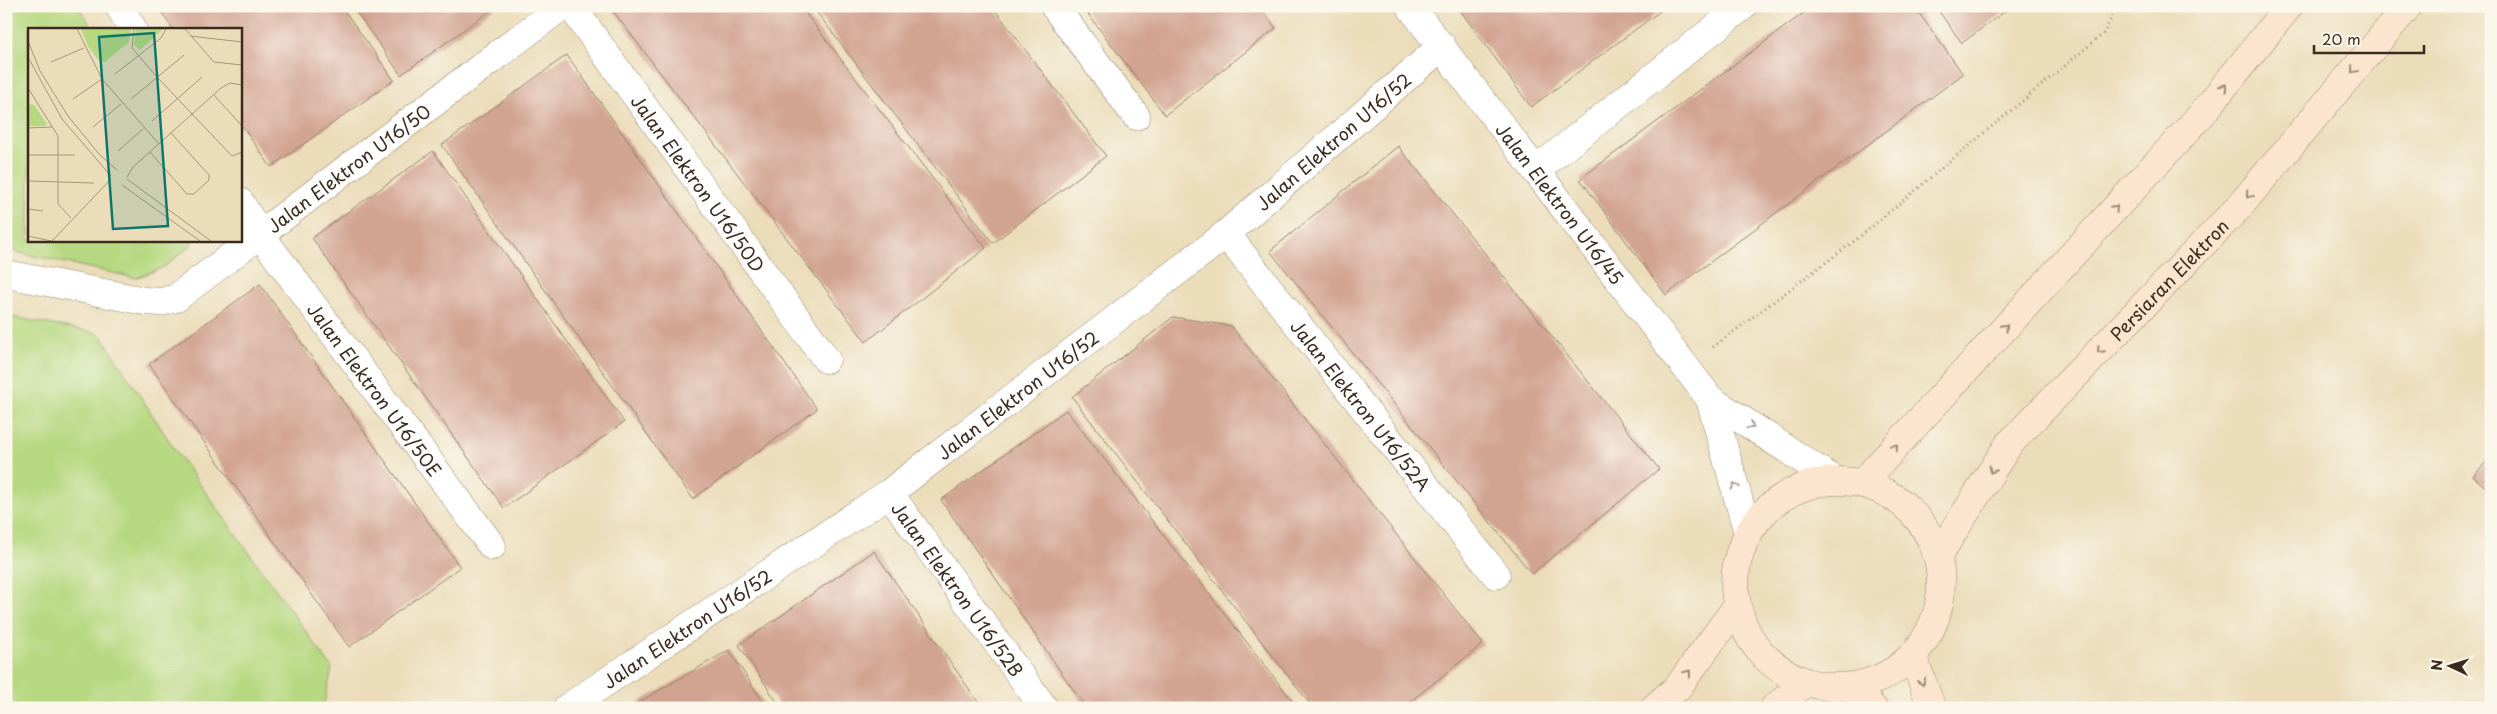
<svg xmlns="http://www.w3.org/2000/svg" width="2497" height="714" font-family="'Playpen Sans',sans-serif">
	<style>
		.green { fill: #b6d880; stroke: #78814f }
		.building { fill: #d1a391 }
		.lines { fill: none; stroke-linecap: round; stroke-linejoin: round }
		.street-casing { stroke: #93846c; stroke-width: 29 }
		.secondary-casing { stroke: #93846c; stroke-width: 29 }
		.path { stroke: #93846c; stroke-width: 3; stroke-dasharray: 1 4; stroke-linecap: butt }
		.street { stroke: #fff; stroke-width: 28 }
		.secondary { stroke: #fbe5cf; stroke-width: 28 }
		.oneway { stroke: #9b8876 }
		.oneway2 { stroke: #a79f9a }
		.labels { text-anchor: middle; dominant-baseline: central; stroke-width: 4; stroke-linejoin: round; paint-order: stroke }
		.street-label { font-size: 18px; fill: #3b2a1e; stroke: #fbf7ec }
		.inset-road { fill: none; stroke: #a5957c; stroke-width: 1 }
		.view { fill: #0f766e; fill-opacity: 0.15; stroke: #0f766e; stroke-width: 2.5 }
		.inset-edge { fill: none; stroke: #3b2a1e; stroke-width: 2.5 }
	</style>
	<rect width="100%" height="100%" fill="#fbf7ec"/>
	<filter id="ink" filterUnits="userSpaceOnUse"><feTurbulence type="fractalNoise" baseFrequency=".02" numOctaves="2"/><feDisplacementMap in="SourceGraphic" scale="10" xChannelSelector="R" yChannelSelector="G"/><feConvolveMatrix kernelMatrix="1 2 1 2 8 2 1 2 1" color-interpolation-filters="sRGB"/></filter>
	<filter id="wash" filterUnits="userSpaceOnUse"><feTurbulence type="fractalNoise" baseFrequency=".0096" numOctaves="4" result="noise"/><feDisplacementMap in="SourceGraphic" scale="20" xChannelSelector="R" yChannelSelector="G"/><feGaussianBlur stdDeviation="1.12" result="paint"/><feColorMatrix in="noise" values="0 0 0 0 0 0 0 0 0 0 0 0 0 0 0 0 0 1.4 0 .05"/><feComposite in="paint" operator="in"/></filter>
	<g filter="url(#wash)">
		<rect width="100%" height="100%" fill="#ebddba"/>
		<g class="green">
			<polygon points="6,6 78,6 93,29 29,29 29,240 193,240 190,246 164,267 136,278 6,250"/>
			<polygon points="6,316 97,333 102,337 175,450 332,668 323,708 6,708"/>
		</g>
		<g id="blocks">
			<g class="building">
				<polygon points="157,6 341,6 394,80 271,167 240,123 240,29 173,29"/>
				<polygon points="352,6 497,6 401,75"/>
				<polygon points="619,6 800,6 986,248 866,342 613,11"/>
				<polygon points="812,6 992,6 1106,156 993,243"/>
				<polygon points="1082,6 1259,6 1276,28 1165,115"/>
				<polygon points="1457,6 1667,6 1531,107"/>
				<polygon points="1813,6 1914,6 1963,74 1666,295 1580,179"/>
				<polygon points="1935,6 2012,6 1962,43"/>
				<polygon points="567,55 817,409 693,499 442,145"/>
				<polygon points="1398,146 1659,469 1532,574 1270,251"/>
				<polygon points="433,151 624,422 504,508 312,238"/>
				<polygon points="260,284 460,567 349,647 149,364"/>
				<polygon points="1173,317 1231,326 1483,644 1402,708 1313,708 1072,397"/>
				<polygon points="1066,410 1298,708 1086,708 941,500"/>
				<polygon points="2491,457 2491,492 2473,476"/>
				<polygon points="874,551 982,708 781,708 739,645"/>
				<polygon points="729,650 767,708 629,708"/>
			</g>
		</g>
	</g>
	<g filter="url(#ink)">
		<use href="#blocks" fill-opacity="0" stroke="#93846c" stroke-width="1"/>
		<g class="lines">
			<defs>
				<g id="street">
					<polyline points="119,6 133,29"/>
					<path id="s1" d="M 571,6 L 826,359"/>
					<polyline points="1054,6 1136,116"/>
					<path id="s2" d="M 1410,6 L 1710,399 L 1834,480"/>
					<polyline points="1536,170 1743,6"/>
					<path id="s3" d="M 240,202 L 259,233 L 492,546"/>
					<path id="s4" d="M 1226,234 L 1496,575"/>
					<path id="s5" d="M 6,274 L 145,301 L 161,302 L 176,298 L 562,6"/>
					<polyline points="1710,399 1748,533"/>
					<path id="s6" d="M 889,493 L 1044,708"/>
					<path id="s7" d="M 567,708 L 889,493 L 1226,234 L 1442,46"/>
				</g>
				<g id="secondary">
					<circle cx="1838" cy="584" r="103"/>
					<polyline points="1862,483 2202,114 2289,6"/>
					<path id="s8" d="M 1938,556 L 2009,444 L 2238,208 L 2408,6"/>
					<polyline points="1913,657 1932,708"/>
					<polyline points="1851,688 1873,708"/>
					<polyline points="1654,708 1678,687 1737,606"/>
					<polyline points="1774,708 1805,683"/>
				</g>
			</defs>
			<use href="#street" class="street-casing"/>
			<use href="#secondary" class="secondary-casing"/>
			<polyline class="path" points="1713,347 1857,239 2104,33 2117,6"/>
			<use href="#street" class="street"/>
			<use href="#secondary" class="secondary"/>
		</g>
		<defs><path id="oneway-chevron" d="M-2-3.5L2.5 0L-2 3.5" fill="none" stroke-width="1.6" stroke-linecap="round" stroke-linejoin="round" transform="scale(1.25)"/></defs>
		<g class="oneway">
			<use href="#oneway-chevron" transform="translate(2354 70) rotate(130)"/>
			<use href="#oneway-chevron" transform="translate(2224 87) rotate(-51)"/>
			<use href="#oneway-chevron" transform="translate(2249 195) rotate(130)"/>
			<use href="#oneway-chevron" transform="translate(2115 208) rotate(-47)"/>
			<use href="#oneway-chevron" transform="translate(2005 327) rotate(-47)"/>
			<use href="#oneway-chevron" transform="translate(2100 350) rotate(134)"/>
			<use href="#oneway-chevron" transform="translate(1895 447) rotate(-47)"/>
			<use href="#oneway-chevron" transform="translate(1992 470) rotate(122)"/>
			<use href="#oneway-chevron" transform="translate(1688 673) rotate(-53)"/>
			<use href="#oneway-chevron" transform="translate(1922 682) rotate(70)"/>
		</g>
		<g class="oneway2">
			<use href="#oneway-chevron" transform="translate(1751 426) rotate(33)"/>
			<use href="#oneway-chevron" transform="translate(1735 486) rotate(-106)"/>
		</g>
	</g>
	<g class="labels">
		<g class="street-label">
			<text stroke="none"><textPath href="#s7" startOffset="954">Jalan Elektron U16/52</textPath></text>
			<text stroke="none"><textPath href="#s5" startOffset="389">Jalan Elektron U16/50</textPath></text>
			<text stroke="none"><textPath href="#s1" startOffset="218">Jalan Elektron U16/50D</textPath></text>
			<text stroke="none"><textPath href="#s2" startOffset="248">Jalan Elektron U16/45</textPath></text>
			<text stroke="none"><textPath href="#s8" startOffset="362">Persiaran Elektron</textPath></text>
			<text stroke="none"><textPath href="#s3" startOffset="231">Jalan Elektron U16/50E</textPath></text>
			<text stroke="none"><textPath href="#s7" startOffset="549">Jalan Elektron U16/52</textPath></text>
			<text stroke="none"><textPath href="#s4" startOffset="218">Jalan Elektron U16/52A</textPath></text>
			<text stroke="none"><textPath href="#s6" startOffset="118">Jalan Elektron U16/52B</textPath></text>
			<text stroke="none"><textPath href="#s7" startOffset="144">Jalan Elektron U16/52</textPath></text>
		</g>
	</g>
	<g transform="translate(28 28)">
		<rect width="214" height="214" fill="#ebddba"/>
		<path d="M 53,1 L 103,1 L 101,14 L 77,34 L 71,33 L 60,18 ZM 108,1 L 135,1 L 112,22 L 106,17 ZM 0,76 L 6,77 L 19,96 L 16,98 L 0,98 Z" fill="#b6d880"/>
		<path class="inset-road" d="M 49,1 L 74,51 L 131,116M 106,1 L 104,20 L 129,49 L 204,128 L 214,124M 157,1 L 186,34 L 214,37M 162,8 L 214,14M 0,13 L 12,43 L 40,88 L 71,126 L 89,142M 0,29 L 34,91 L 83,148M 23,34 L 56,20M 87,46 L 133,10 L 138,1M 0,60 L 30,108 L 30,176 L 43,190M 186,67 L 214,98M 45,71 L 74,51M 103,71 L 156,27M 124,93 L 174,49M 65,99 L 93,76M 0,100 L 24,99M 90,123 L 115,101M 122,124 L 159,166 L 166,166 L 181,152 L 181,147 L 143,105M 0,127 L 47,127M 99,149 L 105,139 L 193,60 L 202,55 L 214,57M 99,151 L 183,213M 0,153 L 66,155M 94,157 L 172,213M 0,181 L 15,183M 0,208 L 23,213M 24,213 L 83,151"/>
		<path class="view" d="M 126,5 L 140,198 L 85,201 L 71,9 Z"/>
		<rect width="214" height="214" class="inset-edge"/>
	</g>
	<rect width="2497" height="714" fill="none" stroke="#fbf7ec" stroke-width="25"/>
	<g transform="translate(2450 666) rotate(274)" stroke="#fbf7ec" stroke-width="4" paint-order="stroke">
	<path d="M0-4L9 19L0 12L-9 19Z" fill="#3b2a1e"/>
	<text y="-8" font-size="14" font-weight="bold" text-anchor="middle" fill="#3b2a1e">N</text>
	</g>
	<path d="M2314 45v8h110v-8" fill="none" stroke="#3b2a1e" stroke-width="2.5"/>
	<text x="2322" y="45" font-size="15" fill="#3b2a1e" stroke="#fbf7ec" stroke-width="4" paint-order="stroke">20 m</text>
</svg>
